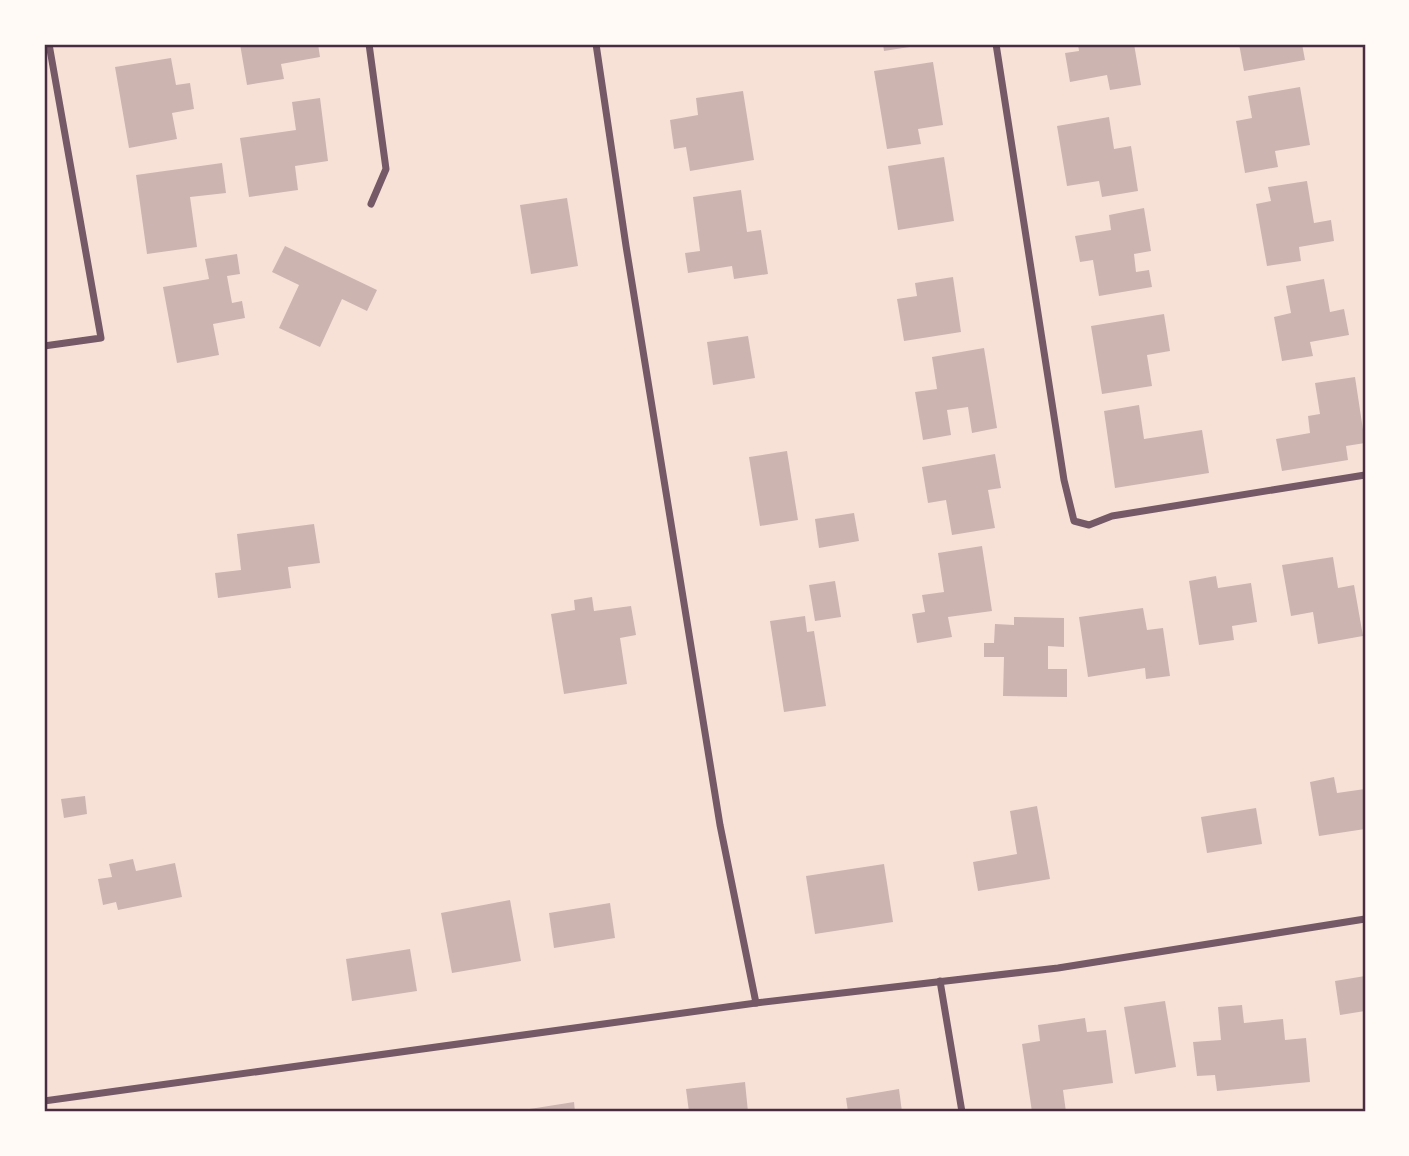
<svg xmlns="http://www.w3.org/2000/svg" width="1409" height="1156" font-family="'Archivo Narrow',sans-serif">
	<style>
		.building { fill: #ccb4b1 }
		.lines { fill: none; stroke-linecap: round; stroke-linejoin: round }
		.minor { stroke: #755966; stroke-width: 7 }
		.neatline { fill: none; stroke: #4a2c40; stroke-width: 2.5 }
	</style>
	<rect width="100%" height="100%" fill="#f7e1d7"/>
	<g class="building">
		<polygon points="240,44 318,44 320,57 281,64 284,79 247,85"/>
		<polygon points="883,44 922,44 922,45 884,51"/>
		<polygon points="1078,44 1134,44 1141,85 1110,90 1107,75 1070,82 1065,53 1079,51"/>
		<polygon points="1239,44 1302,44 1305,60 1244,71"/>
		<polygon points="171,58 176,85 190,83 194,109 172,113 177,139 129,148 115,67"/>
		<polygon points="933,62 943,125 918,129 921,144 887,149 874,71"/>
		<polygon points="1300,87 1310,145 1275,151 1278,167 1245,173 1236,121 1252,118 1248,96"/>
		<polygon points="743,91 754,160 690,171 686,147 674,149 670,120 698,115 696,98"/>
		<polygon points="320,98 328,161 295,166 298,190 249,197 240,138 296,130 292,102"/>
		<polygon points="1109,117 1114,149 1131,146 1138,191 1102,197 1099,181 1067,186 1057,126"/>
		<polygon points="944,157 954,221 898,230 888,166"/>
		<polygon points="222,163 226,193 190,197 197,247 147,254 136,175"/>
		<polygon points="1307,181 1314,223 1331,220 1334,241 1299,247 1301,261 1267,266 1256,204 1271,201 1268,187"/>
		<polygon points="741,190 747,232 761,230 768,274 734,279 732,266 688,273 685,253 700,251 693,197"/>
		<polygon points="567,198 578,266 531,274 520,205"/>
		<polygon points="1144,208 1151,251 1134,254 1136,272 1149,270 1152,287 1099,296 1093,260 1080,262 1075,236 1111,230 1109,215"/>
		<polygon points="285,246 377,290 367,311 342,299 320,347 279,328 299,285 272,272"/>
		<polygon points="237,254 240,274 227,276 232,303 242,301 245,318 213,324 219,355 177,363 163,287 209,279 205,259"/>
		<polygon points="953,277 961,332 904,341 897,299 917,296 915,283"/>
		<polygon points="1324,279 1330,312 1344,309 1349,335 1310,342 1313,356 1282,361 1274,317 1291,313 1286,286"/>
		<polygon points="1164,314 1170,351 1147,355 1152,386 1102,394 1091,326"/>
		<polygon points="748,336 755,378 713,385 707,342"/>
		<polygon points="984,348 997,428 972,433 968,407 947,410 951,435 923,440 915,392 937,389 932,357"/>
		<polygon points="1355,377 1365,443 1346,446 1348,460 1282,471 1276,439 1310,433 1308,416 1320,414 1315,383"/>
		<polygon points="1139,405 1144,439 1202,430 1209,473 1115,488 1104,411"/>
		<polygon points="787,451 798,520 760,526 749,457"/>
		<polygon points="995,454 1001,488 988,490 995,528 952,535 946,500 928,503 922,467"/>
		<polygon points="854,513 859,541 819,548 815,519"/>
		<polygon points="314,524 320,563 288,567 291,588 218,598 215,573 241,570 237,534"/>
		<polygon points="982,546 992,611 948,617 952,637 917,643 912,614 925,612 922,595 944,592 938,553"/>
		<polygon points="1333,557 1338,588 1354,585 1363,636 1318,644 1313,612 1291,616 1282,565"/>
		<polygon points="1216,576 1218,588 1251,583 1257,622 1232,626 1234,640 1199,645 1189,581"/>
		<polygon points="835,581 841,617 815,621 809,585"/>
		<polygon points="592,597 594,611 631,606 636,635 620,638 627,684 564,694 551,614 575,610 574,600"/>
		<polygon points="1143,608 1147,630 1163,628 1170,676 1146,679 1145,668 1088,677 1079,617"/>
		<polygon points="805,616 807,632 814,631 826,706 784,712 770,621"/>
		<polygon points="1014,617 1064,618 1064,647 1048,646 1048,669 1067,669 1067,697 1003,696 1004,657 984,657 984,643 994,643 995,624 1014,625"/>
		<polygon points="1334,777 1337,793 1365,789 1365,829 1319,836 1310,782"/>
		<polygon points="85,796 87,814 64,818 61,799"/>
		<polygon points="1037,806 1050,879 978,891 973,862 1017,854 1010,811"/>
		<polygon points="1256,808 1262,844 1207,853 1201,817"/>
		<polygon points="133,859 136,871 175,863 182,897 118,910 116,902 103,905 98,879 112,877 109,864"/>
		<polygon points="884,864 893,922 815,934 806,876"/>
		<polygon points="510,900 521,961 452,973 441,913"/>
		<polygon points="610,903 615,938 554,948 549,913"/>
		<polygon points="410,949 417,991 352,1001 346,959"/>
		<polygon points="1365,976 1365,1011 1340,1015 1335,981"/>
		<polygon points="1165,1001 1176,1067 1135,1074 1124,1007"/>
		<polygon points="1242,1005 1244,1023 1283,1019 1285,1040 1306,1038 1310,1082 1217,1091 1215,1075 1197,1076 1193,1042 1221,1040 1218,1007"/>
		<polygon points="1085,1018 1087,1032 1106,1030 1113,1083 1063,1090 1066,1112 1032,1112 1022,1044 1040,1041 1038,1025"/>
		<polygon points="745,1082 748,1112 689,1112 686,1089"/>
		<polygon points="899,1089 902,1112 848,1112 846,1098"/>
		<polygon points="574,1102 575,1112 517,1112 517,1111"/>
	</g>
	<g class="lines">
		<g class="minor">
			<polyline points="369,44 386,169 371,204"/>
			<polyline points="596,44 626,246 720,825 756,1003"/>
			<polyline points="996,44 1064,480 1074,521 1089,525 1112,516 1365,475"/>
			<polyline points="44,346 101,338 49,44"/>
			<polyline points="940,981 962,1112"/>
			<polyline points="44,1101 756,1003 1058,968 1365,919"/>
		</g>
	</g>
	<rect width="1409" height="1156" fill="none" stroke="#fffaf5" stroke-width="91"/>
	<rect x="46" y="46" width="1318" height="1064" class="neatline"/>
</svg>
